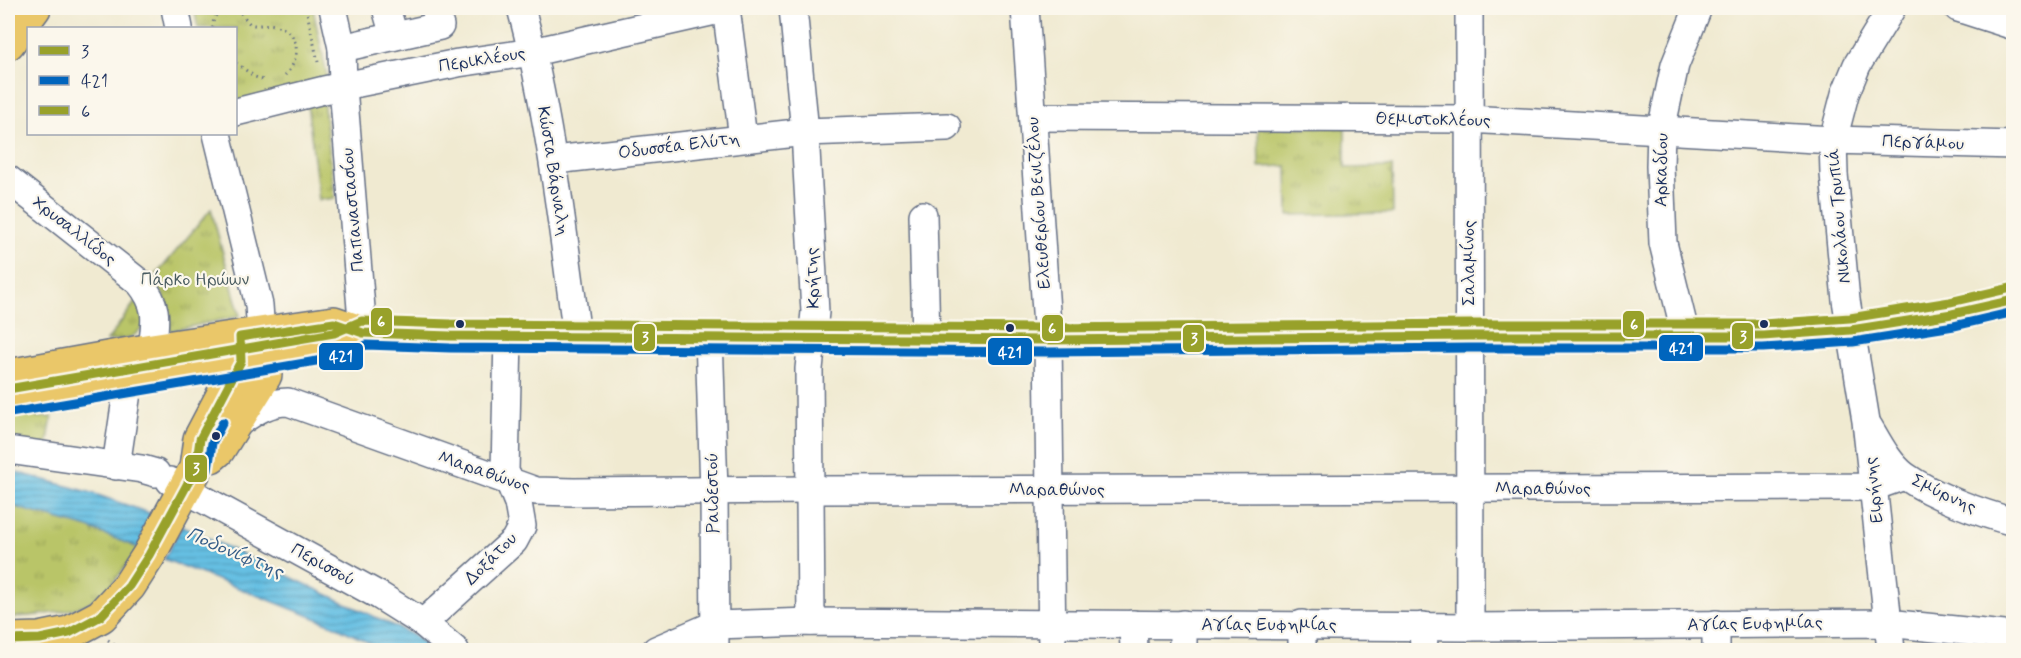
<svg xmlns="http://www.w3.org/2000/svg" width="2021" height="658" font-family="Mynerve,sans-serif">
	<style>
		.grass { fill: url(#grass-tufts); stroke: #6a7a62; stroke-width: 1.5 }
		.water { fill: url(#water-rules); stroke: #4078a0; stroke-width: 1.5 }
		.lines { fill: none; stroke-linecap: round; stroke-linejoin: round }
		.minor-casing { stroke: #667086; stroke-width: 30 }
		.major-casing { stroke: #667086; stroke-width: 36 }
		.path { stroke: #667086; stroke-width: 3; stroke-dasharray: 1.5 4.5; stroke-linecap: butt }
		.minor { stroke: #fff; stroke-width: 27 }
		.major { stroke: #eac769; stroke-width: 33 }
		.bus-1-casing { stroke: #fbf7ec; stroke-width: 14 }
		.bus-2-casing { stroke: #fbf7ec; stroke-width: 14 }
		.bus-3-casing { stroke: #fbf7ec; stroke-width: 14 }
		.bus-1 { stroke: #98a12a; stroke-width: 9 }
		.bus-2 { stroke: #0065bd; stroke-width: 9 }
		.bus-3 { stroke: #98a12a; stroke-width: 9 }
		.bus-dot { fill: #1b2f5e; stroke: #fbf7ec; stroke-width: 2 }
		.labels { text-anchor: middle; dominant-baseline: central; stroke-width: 4.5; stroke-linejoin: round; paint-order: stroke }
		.street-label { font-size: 18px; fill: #1b2f5e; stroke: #fbf7ec }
		.park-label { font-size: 18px; fill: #4a5c61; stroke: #fbf7ec }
		.water-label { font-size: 20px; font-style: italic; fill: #325a86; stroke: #fbf7ec }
		.line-badge { stroke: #fbf7ec; stroke-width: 2 }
		.badge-label { font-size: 16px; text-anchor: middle; font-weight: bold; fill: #fff }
	</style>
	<defs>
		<pattern id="grass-tufts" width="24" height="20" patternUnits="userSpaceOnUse" patternTransform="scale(1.5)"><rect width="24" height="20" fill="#b9c567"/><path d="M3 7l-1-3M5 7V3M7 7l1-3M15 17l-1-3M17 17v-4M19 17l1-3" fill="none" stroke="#96a058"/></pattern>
		<pattern id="water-rules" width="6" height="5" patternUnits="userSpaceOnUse" patternTransform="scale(1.5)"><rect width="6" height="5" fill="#66c0e3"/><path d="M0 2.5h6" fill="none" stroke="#539cbb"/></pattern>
	</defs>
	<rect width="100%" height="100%" fill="#fbf7ec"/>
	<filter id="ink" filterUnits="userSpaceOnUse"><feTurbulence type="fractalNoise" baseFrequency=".0167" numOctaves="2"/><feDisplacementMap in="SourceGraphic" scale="12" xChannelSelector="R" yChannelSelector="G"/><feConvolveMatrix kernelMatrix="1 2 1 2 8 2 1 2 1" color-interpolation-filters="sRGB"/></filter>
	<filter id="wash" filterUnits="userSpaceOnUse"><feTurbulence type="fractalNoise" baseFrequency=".008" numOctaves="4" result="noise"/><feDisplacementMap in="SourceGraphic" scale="24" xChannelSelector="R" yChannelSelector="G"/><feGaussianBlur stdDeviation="1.35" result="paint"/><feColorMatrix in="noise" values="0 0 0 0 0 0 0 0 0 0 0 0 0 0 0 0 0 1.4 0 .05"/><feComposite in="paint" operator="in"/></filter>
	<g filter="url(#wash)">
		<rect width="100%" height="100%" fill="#f0ead1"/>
		<g class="grass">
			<polygon points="194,8 313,8 328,81 236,109 236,28 198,28"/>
			<polygon points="323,99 335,198 319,200 307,103"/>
			<polygon points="1345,126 1345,168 1392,167 1393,213 1288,215 1287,166 1259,167 1258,128"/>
			<path d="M 211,209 L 240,316 L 170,331 C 169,307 168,298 152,280 Z"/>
			<path d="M 136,301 L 139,304 L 144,324 C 135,340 123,340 107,341 Z"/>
			<polygon points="36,411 36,417 52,417 47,446 8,441 8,415"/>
			<path d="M 8,505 L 89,528 L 139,548 C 128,562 114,585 101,595 C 77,615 37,614 8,618 Z"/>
		</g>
		<g class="water">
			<polygon points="8,470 89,492 155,515 139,548 89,528 8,505"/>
			<polygon points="182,526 413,635 433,650 384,650 333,625 164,559"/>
		</g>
	</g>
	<g filter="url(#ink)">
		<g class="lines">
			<defs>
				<g id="minor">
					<polyline points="175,8 179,28"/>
					<polyline points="333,8 342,48 343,87 363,333"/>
					<polyline points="386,8 394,36"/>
					<path d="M 521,8 C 550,115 562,225 577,336"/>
					<polyline points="726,8 743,138"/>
					<polyline points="793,8 805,132 815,312 809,369 811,622"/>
					<polyline points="1025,8 1048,340 1052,650"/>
					<polyline points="1469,8 1470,627"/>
					<polyline points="1958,8 2014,26"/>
					<polyline points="342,48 440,26 435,8"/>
					<polyline points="236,112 324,90 458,63 533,52 728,8"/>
					<polyline points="1033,117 1469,119 1833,140 2014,145"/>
					<polyline points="217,134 259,305 261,334"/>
					<polyline points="554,160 805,132 947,127"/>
					<path d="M 8,179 L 140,283 C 160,308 155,321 152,350"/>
					<polyline points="923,215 926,339"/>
					<polyline points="709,336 714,491 715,650"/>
					<polyline points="1686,336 1663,243 1660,166 1661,130 1675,65 1698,8"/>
					<path d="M 235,425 C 253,413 266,402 288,402 L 536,491 L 574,492 L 810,490 L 1873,487 L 1904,476"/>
					<path d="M 1869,427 C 1879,444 1889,464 1905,476 C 1933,496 1980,513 2014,522"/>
					<polyline points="8,450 142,469 156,473"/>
					<polyline points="116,466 129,379"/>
					<polyline points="170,481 380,596 423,623 455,650"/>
					<polyline points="423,623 514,541 522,526 518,503 505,471 508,336"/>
					<polyline points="1133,624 1134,650"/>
					<polyline points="1183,624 1183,650"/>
					<polyline points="1302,624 1302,650"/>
					<polyline points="1716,624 1716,650"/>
					<polyline points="1423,626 1424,650"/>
					<polyline points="656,650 714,625 811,622 1470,627 1887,623 2014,636"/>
					<polyline points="1891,650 1866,421 1846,300 1834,174 1833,140 1845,94 1857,65 1892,8"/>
				</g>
				<g id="major">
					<polyline points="8,43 34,8"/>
					<polyline points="8,376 152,350 334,323 363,333 450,336 1048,340 1469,336 1763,336 1851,330 1952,314 2014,300"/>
					<polyline points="8,401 284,355 338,345 356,337"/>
					<polyline points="211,456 218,450 265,375 262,338"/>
					<polyline points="8,640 40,639 69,633 101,616 129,586 149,555 196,468 200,439 241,361 240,337"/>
				</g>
			</defs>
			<use href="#minor" class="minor-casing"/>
			<use href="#major" class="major-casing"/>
			<g class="path">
				<polyline points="306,8 318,62"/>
				<path d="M 213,28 C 211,16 224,2 237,10 C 242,13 246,20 250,24 C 258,27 266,23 274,25 C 301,31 302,58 285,75"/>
				<polyline points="236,63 255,77 266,81"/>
				<polyline points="108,640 123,650"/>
			</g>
			<use href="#minor" class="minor"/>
			<use href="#major" class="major"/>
			<defs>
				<polyline id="bus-1" points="8,640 40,639 69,633 101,616 129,586 149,555 196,468 200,439 241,361 240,337 334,323 363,333 450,336 1048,340 1469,336 1763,336 1851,330 1952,314 2014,300"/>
				<g id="bus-2">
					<polyline points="10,413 340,357 366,345 450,348 1048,352 1469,348 1763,348 1853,342 1954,326 2014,312"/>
					<polyline points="208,470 212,443 223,422"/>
				</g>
				<polyline id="bus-3" points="8,389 334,333 362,321 450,324 1048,328 1469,324 1763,324 1850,318 1950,302 2011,288"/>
			</defs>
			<use href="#bus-1" class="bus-1-casing"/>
			<use href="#bus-2" class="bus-2-casing"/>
			<use href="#bus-3" class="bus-3-casing"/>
			<use href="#bus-1" class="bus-1"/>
			<use href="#bus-2" class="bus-2"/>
			<use href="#bus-3" class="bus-3"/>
		</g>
	</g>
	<g class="bus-dot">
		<circle cx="460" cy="324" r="5"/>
		<circle cx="1764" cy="324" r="5"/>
		<circle cx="1010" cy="328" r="5"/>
		<circle cx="216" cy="436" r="5"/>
	</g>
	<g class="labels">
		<g class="street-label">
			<text transform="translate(482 60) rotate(-9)">Περικλέους</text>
			<text transform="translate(1433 120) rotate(1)">Θεμιστοκλέους</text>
			<text transform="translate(1923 143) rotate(2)">Περγάμου</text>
			<text transform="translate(679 146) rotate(-7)">Οδυσσέα Ελύτη</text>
			<text transform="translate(1662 170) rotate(-89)">Αρκαδίου</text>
			<text transform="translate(553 171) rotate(81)">Κώστα Βάρναλη</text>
			<text transform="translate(1039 203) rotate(-94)">Ελευθερίου Βενιζέλου</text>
			<text transform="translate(353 210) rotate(-95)">Παπαναστασίου</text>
			<text transform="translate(1839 216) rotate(-95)">Νικολάου Τρυπιά</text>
			<text transform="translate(74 231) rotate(38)">Χρυσαλλίδος</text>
			<text transform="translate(1469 263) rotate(-90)">Σαλαμίνος</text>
			<text transform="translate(813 278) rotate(-92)">Κρήτης</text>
			<text transform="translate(484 472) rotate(19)">Μαραθώνος</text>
			<text x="1543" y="489">Μαραθώνος</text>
			<text x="1057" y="490">Μαραθώνος</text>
			<text transform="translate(1874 490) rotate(-96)">Ειρήνης</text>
			<text transform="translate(713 493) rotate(-91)">Ραιδεστού</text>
			<text transform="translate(1944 494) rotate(25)">Σμύρνης</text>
			<text transform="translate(491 559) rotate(-45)">Δοξάτου</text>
			<text transform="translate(323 565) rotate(29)">Περισσού</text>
			<text transform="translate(1755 624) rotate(-1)">Αγίας Ευφημίας</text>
			<text x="1269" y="625">Αγίας Ευφημίας</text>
		</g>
		<g class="park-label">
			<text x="195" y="280">Πάρκο Ηρώων</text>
		</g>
		<g class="water-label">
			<text transform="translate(235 553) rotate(23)">Ποδονίφτης</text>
		</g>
	</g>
	<g class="line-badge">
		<rect x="370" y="307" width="23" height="29" rx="6" fill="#98a12a"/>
		<rect x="1622" y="310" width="23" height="28" rx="6" fill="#98a12a"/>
		<rect x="1041" y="314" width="23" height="28" rx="6" fill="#98a12a"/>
		<rect x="1731" y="322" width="23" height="28" rx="6" fill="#98a12a"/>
		<rect x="633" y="323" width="23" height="29" rx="6" fill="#98a12a"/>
		<rect x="1182" y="324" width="23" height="29" rx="6" fill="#98a12a"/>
		<rect x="1658" y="334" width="46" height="28" rx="6" fill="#0065bd"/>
		<rect x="987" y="337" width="46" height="29" rx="6" fill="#0065bd"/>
		<rect x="318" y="342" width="46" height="29" rx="6" fill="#0065bd"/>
		<rect x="184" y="454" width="24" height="29" rx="6" fill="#98a12a"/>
	</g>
	<g class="badge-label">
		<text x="381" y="327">6</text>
		<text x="1634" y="330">6</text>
		<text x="1052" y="334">6</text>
		<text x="1743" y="342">3</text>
		<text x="645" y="343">3</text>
		<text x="1194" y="344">3</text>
		<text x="1681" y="354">421</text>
		<text x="1010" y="358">421</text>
		<text x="341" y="362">421</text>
		<text x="196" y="474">3</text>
	</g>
	<rect width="2021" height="658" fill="none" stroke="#fbf7ec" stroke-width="30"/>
	<rect x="27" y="27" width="210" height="108" fill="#fbf7ec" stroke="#a1a7b3" stroke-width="1.5"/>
	<rect x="39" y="46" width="30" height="9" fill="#98a12a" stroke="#a1a7b3" stroke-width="1.5"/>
	<text x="81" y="57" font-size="18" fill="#1b2f5e">3</text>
	<rect x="39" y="76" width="30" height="9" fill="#0065bd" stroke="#a1a7b3" stroke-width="1.5"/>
	<text x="81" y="87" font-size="18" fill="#1b2f5e">421</text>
	<rect x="39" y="106" width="30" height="9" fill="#98a12a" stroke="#a1a7b3" stroke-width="1.5"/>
	<text x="81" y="117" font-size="18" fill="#1b2f5e">6</text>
</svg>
